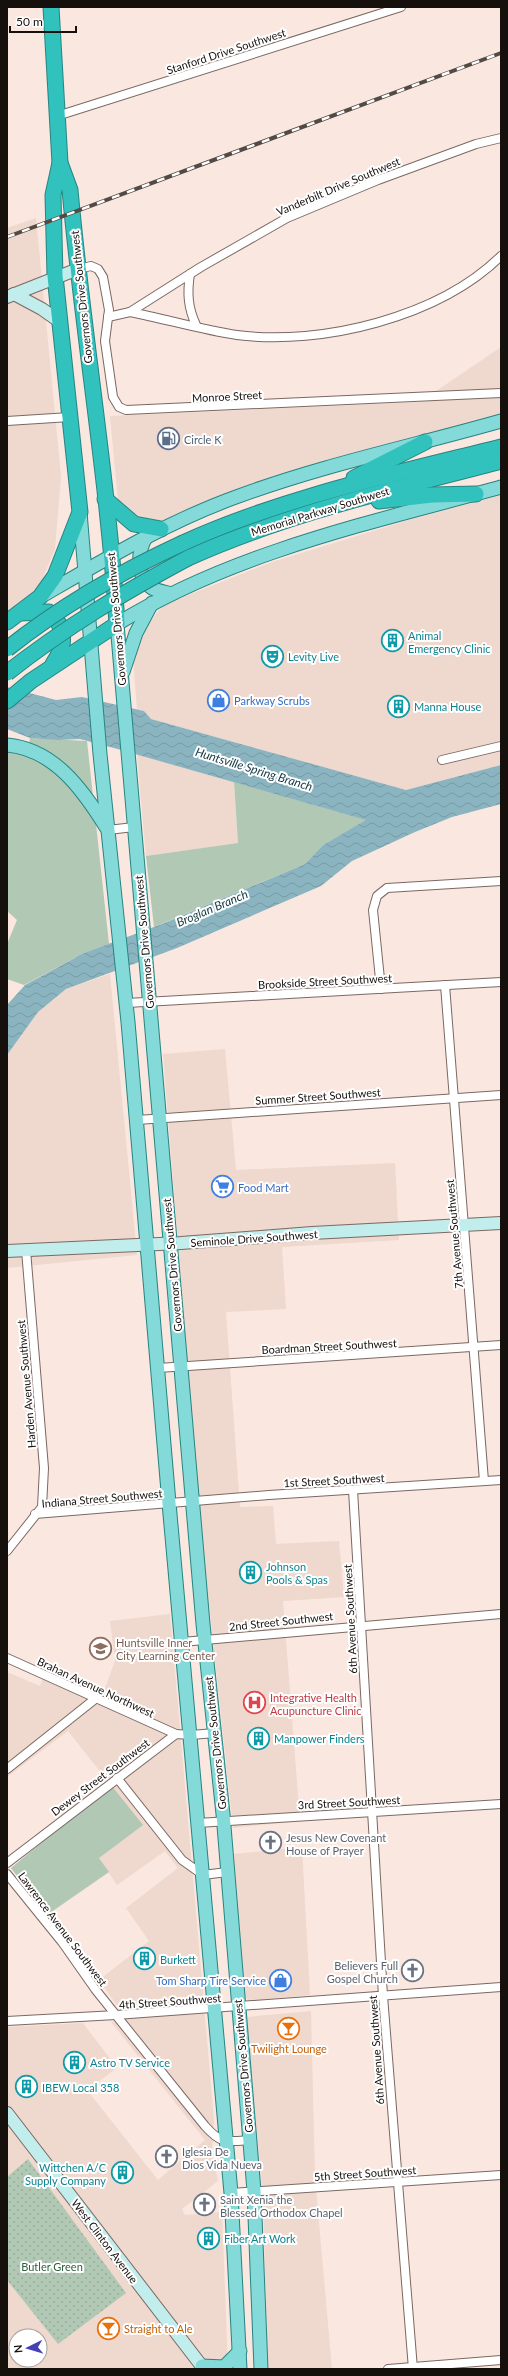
<svg xmlns="http://www.w3.org/2000/svg" width="508" height="2376" font-family="Lato,sans-serif">
	<style>
		.commercial { fill: #efd8cd; fill-rule: evenodd }
		.green { fill: #b0c8b4 }
		.park { fill: url(#park-dots) }
		.water { fill: url(#water-waves) }
		.lines { fill: none; stroke-linecap: round; stroke-linejoin: round }
		.street-casing { stroke: #7a6963; stroke-width: 10 }
		.secondary-casing { stroke: #7a6963; stroke-width: 14 }
		.primary-casing { stroke: #288480; stroke-width: 15 }
		.highway-casing { stroke: #288480; stroke-width: 17 }
		.street { stroke: #fff; stroke-width: 8 }
		.secondary { stroke: #c1edec; stroke-width: 12 }
		.primary { stroke: #83dad8; stroke-width: 13 }
		.highway { stroke: #31c2be; stroke-width: 15 }
		.rail-casing { stroke: #534945; stroke-width: 4 }
		.rail { stroke: #fff; stroke-width: 2.5; stroke-dasharray: 8; stroke-linecap: butt }
		.highway-bridge-casing { stroke: #288480; stroke-width: 17; stroke-linecap: butt }
		.highway-bridge { stroke: #31c2be; stroke-width: 15 }
		.labels { text-anchor: middle; dominant-baseline: central; stroke-width: 4; stroke-linejoin: round; paint-order: stroke }
		.street-label { font-size: 11px; fill: #16100d; stroke: #fff }
		.service-label { font-size: 11px; fill: #4e5e75; stroke: #fff; text-anchor: start }
		.culture-label { font-size: 11px; fill: #0d838f; stroke: #fff; text-anchor: start }
		.shop-label { font-size: 11px; fill: #366cbe; stroke: #fff; text-anchor: start }
		.education-label { font-size: 11px; fill: #785e54; stroke: #fff; text-anchor: start }
		.health-label { font-size: 11px; fill: #be3a42; stroke: #fff; text-anchor: start }
		.worship-label { font-size: 11px; fill: #5b616d; stroke: #fff; text-anchor: start }
		.food-label { font-size: 11px; fill: #c56008; stroke: #fff }
		.park-label { font-size: 11px; fill: #2e5d3a; stroke: #fff }
		.water-label { font-size: 12px; font-style: italic; fill: #113842; stroke: #fff }
	</style>
	<defs>
		<pattern id="park-dots" width="8" height="8" patternUnits="userSpaceOnUse"><rect width="8" height="8" fill="#b0c8b4"/><path d="M2 2h.1M6 6h.1" fill="none" stroke="#97ab9a" stroke-width="1.8" stroke-linecap="round"/></pattern>
		<pattern id="water-waves" width="16" height="10" patternUnits="userSpaceOnUse"><rect width="16" height="10" fill="#8bb4c1"/><path d="M0 5q4-4 8 0t8 0" fill="none" stroke="#779aa5"/></pattern>
	</defs>
	<rect width="100%" height="100%" fill="#fae7df"/>
	<g class="commercial">
		<polygon points="36,218 61,476 55,549 38,589 7,611 7,228"/>
		<polygon points="501,347 501,414 333,460 235,490 165,520 149,521 131,515 118,500 110,416 420,402"/>
		<polygon points="501,495 501,765 406,790 151,719 144,711 137,709 133,657 147,626 163,605 272,562 409,520"/>
		<polygon points="137,754 234,782 238,843 146,856"/>
		<polygon points="110,974 137,1255 7,1268 7,1055 38,1012 66,989"/>
		<polygon points="225,1049 236,1170 395,1163 399,1240 282,1247 286,1309 226,1312 240,1507 273,1506 276,1544 339,1541 344,1597 283,1601 300,1821 233,1828 199,1510 163,1054"/>
		<path d="M 170,1614 L 214,2120 L 212,2152 L 218,2181 L 182,2209 L 185,2215 L 222,2212 L 228,2369 L 7,2369 L 7,2027 L 83,2023 L 117,2068 L 87,2090 L 158,2180 L 205,2140 L 111,2022 L 122,2021 L 121,2011 L 99,1980 L 149,1941 L 126,1908 L 178,1868 L 165,1851 L 117,1885 L 99,1858 L 111,1785 L 68,1731 L 7,1777 L 7,1672 L 40,1686 L 45,1673 L 101,1699 L 115,1661 L 110,1621 ZM 16,2336 L 40,2336 L 40,2360 L 16,2360 Z"/>
		<polygon points="302,1847 310,1995 249,2001 244,1996 234,1854"/>
		<polygon points="311,2011 315,2178 332,2369 268,2369 263,2202 247,2017"/>
	</g>
	<g class="green">
		<polygon points="30,738 87,741 109,944 84,953 24,985 7,979 7,944 17,920 7,911 7,739 29,745"/>
		<polygon points="234,782 367,820 323,845 305,864 154,927 146,856 238,843"/>
		<polygon points="111,1785 143,1825 99,1858 109,1872 47,1915 11,1868"/>
	</g>
	<polygon class="park" points="28,2159 126,2293 58,2344 7,2280 7,2177"/>
	<polygon class="water" points="7,687 56,700 82,697 144,711 151,719 406,790 501,765 501,804 452,817 415,832 352,861 321,886 177,948 66,989 38,1012 7,1055 7,1005 25,985 84,953 162,924 305,864 323,845 366,820 114,748 80,739 58,740 30,738 7,729"/>
	<g class="lines">
		<defs>
			<g id="street">
				<polyline points="57,116 401,7"/>
				<polyline points="78,269 91,266 98,269 103,277 109,310 105,341 113,397 119,407 126,410 501,393"/>
				<path d="M 190,274 C 187,293 188,308 196,325"/>
				<path d="M 130,312 C 166,319 202,330 237,335 C 322,346 439,317 501,256"/>
				<polyline points="108,317 130,312 201,267 287,218 378,180 476,144 501,138"/>
				<polyline points="7,421 70,417"/>
				<polyline points="442,760 501,746"/>
				<polyline points="108,830 134,827"/>
				<polyline points="445,985 484,1481"/>
				<polyline points="381,989 373,910 377,896 387,888 501,881"/>
				<polyline points="127,1003 501,982"/>
				<polyline points="137,1120 501,1095"/>
				<polyline points="158,1368 501,1345"/>
				<polyline points="353,1490 383,1996 413,2369"/>
				<polyline points="35,1514 269,1495 501,1480"/>
				<polyline points="7,1551 42,1507 44,1468 26,1250"/>
				<polyline points="182,1642 501,1614"/>
				<polyline points="7,1658 176,1734"/>
				<polyline points="7,1769 95,1699"/>
				<polyline points="117,1778 182,1860 203,1875 227,1872"/>
				<polyline points="198,1823 501,1804"/>
				<polyline points="7,1863 176,1734 191,1735 215,1733"/>
				<path d="M 7,1874 L 62,1942 L 95,1989 L 205,2126 C 221,2144 226,2142 249,2140"/>
				<polyline points="7,2021 116,2015 501,1987"/>
				<polyline points="231,2193 501,2175"/>
				<polyline points="388,2369 501,2360"/>
			</g>
			<g id="secondary">
				<polyline points="14,294 42,309 59,321"/>
				<polyline points="7,297 78,269"/>
				<polyline points="7,1251 181,1243 312,1233 501,1223"/>
				<polyline points="7,2113 204,2369"/>
			</g>
			<g id="primary">
				<polyline points="80,512 100,754 128,1022 169,1503 231,2193 240,2369"/>
				<path d="M 147,536 C 137,550 136,577 152,588 C 157,591 165,592 171,594"/>
				<path d="M 40,597 C 104,560 167,522 236,497 C 322,465 413,446 501,421"/>
				<polyline points="123,672 136,633 152,603"/>
				<path d="M 7,745 C 54,749 83,790 106,827"/>
				<polyline points="202,2366 224,2367 240,2351"/>
				<path d="M 261,2369 L 254,2191 L 223,1814 L 203,1624 L 117,624 C 234,552 370,523 501,487"/>
			</g>
			<g id="highway">
				<polyline points="354,478 425,442"/>
				<polyline points="105,499 134,524 161,529"/>
				<polyline points="379,501 432,495 476,494"/>
				<path d="M 183,543 C 284,497 394,474 501,447"/>
				<path d="M 188,558 C 288,513 395,489 501,461"/>
				<path d="M 19,613 L 49,612 C 67,628 66,645 53,664"/>
				<polyline points="7,622 40,597 55,576 80,512 55,276 53,195 60,163"/>
				<path d="M 7,701 L 31,681 L 117,624 C 108,479 83,335 70,190 L 60,163 L 51,7"/>
			</g>
		</defs>
		<use href="#street" class="street-casing"/>
		<use href="#secondary" class="secondary-casing"/>
		<use href="#primary" class="primary-casing"/>
		<use href="#highway" class="highway-casing"/>
		<use href="#street" class="street"/>
		<use href="#secondary" class="secondary"/>
		<use href="#primary" class="primary"/>
		<use href="#highway" class="highway"/>
		<defs>
			<polyline id="rail" points="7,237 501,53"/>
		</defs>
		<use href="#rail" class="rail-casing"/>
		<use href="#rail" class="rail"/>
		<defs>
			<g id="highway-bridge">
				<path d="M 7,649 C 61,606 120,572 183,543"/>
				<path d="M 7,673 C 67,626 121,594 188,558"/>
			</g>
		</defs>
		<use href="#highway-bridge" class="highway-bridge-casing"/>
		<use href="#highway-bridge" class="highway-bridge"/>
	</g>
	<defs>
		<symbol id="fuel-ring" viewBox="-11 -11 22 22"><circle r="9.5" fill="#fff" stroke="#5c6f8a" stroke-width="1.5"/><path d="M-5.5-6h7V0h2V4h1.3V-2.5L3-4.5l.8-.8L6-3V5H2.5V1h-1V6h-7ZM-4.2-4.7v3.2H.2V-4.7Z" fill="#5c6f8a"/></symbol>
		<symbol id="building-ring" viewBox="-11 -11 22 22"><circle r="9.5" fill="#fff" stroke="#0f9aa8" stroke-width="1.5"/><path d="M-4-6H4V6H1V3H-1V6H-4ZM-2.5-4.3h1.7v1.8h-1.7ZM.8-4.3h1.7v1.8H.8ZM-2.5-1h1.7V.8h-1.7ZM.8-1h1.7V.8H.8Z" fill="#0f9aa8"/></symbol>
		<symbol id="theatre-ring" viewBox="-11 -11 22 22"><circle r="9.5" fill="#fff" stroke="#0f9aa8" stroke-width="1.5"/><path d="M-5-5.5Q0-4 5-5.5V0Q5 5 0 6Q-5 5-5 0ZM-3.3-2.5H-1v1.5H-3.3ZM1-2.5H3.3v1.5H1ZM-2.8 1Q0 5.5 2.8 1Z" fill="#0f9aa8"/></symbol>
		<symbol id="shop-ring" viewBox="-11 -11 22 22"><circle r="9.5" fill="#fff" stroke="#3f7fe0" stroke-width="1.5"/><path d="M-5-2.5h2.3a2.7 3.5 0 0 1 5.4 0H5L5.5 6h-11ZM-1.5-2.5h3a1.5 2.3 0 0 0-3 0Z" fill="#3f7fe0"/></symbol>
		<symbol id="supermarket-ring" viewBox="-11 -11 22 22"><circle r="9.5" fill="#fff" stroke="#3f7fe0" stroke-width="1.5"/><path d="M-6-5.5h2.5l.6 2H6L4.5 2H-2.5L-4.4-4H-6ZM-1.5 3.2a1.3 1.3 0 1 0 .1 0ZM3 3.2a1.3 1.3 0 1 0 .1 0Z" fill="#3f7fe0"/></symbol>
		<symbol id="school-ring" viewBox="-11 -11 22 22"><circle r="9.5" fill="#fff" stroke="#8d6e63" stroke-width="1.5"/><path d="M0-5L7-2L0 1L-7-2ZM-4 1L0 2.5L4 1V4Q0 6-4 4Z" fill="#8d6e63"/></symbol>
		<symbol id="hospital-ring" viewBox="-11 -11 22 22"><circle r="9.5" fill="#fff" stroke="#e0444e" stroke-width="1.5"/><path d="M-5-5h3v3.5h4V-5h3V5h-3V1.5h-4V5h-3Z" fill="#e0444e"/></symbol>
		<symbol id="church-ring" viewBox="-11 -11 22 22"><circle r="9.5" fill="#fff" stroke="#6b7280" stroke-width="1.5"/><path d="M-1.2-6h2.4v3.5h3.3v2.4h-3.3V6h-2.4V-.1h-3.3v-2.4h3.3Z" fill="#6b7280"/></symbol>
		<symbol id="bar-ring" viewBox="-11 -11 22 22"><circle r="9.5" fill="#fff" stroke="#e8710a" stroke-width="1.5"/><path d="M-6-5H6L.8 .8V4.5H3.5V6h-7V4.5H-.8V.8Z" fill="#e8710a"/></symbol>
	</defs>
	<g fill-rule="evenodd">
		<use href="#fuel-ring" x="156" y="426" width="25" height="25"/>
		<use href="#building-ring" x="380" y="628" width="25" height="25"/>
		<use href="#theatre-ring" x="260" y="644" width="25" height="25"/>
		<use href="#shop-ring" x="206" y="688" width="25" height="25"/>
		<use href="#building-ring" x="386" y="694" width="25" height="25"/>
		<use href="#supermarket-ring" x="210" y="1174" width="25" height="25"/>
		<use href="#building-ring" x="238" y="1560" width="25" height="25"/>
		<use href="#school-ring" x="88" y="1636" width="25" height="25"/>
		<use href="#hospital-ring" x="242" y="1690" width="25" height="25"/>
		<use href="#building-ring" x="246" y="1726" width="25" height="25"/>
		<use href="#church-ring" x="258" y="1830" width="25" height="25"/>
		<use href="#building-ring" x="132" y="1946" width="25" height="25"/>
		<use href="#church-ring" x="400" y="1958" width="25" height="25"/>
		<use href="#shop-ring" x="268" y="1968" width="25" height="25"/>
		<use href="#bar-ring" x="276" y="2016" width="25" height="25"/>
		<use href="#building-ring" x="62" y="2050" width="25" height="25"/>
		<use href="#building-ring" x="14" y="2074" width="25" height="25"/>
		<use href="#church-ring" x="154" y="2144" width="25" height="25"/>
		<use href="#building-ring" x="110" y="2160" width="25" height="25"/>
		<use href="#church-ring" x="192" y="2192" width="25" height="25"/>
		<use href="#building-ring" x="196" y="2226" width="25" height="25"/>
		<use href="#bar-ring" x="96" y="2316" width="25" height="25"/>
	</g>
	<g class="labels">
		<g class="street-label">
			<text transform="translate(226 51) rotate(-18)">Stanford Drive Southwest</text>
			<text transform="translate(338 186) rotate(-23)">Vanderbilt Drive Southwest</text>
			<text transform="translate(81 297) rotate(-96)">Governors Drive Southwest</text>
			<text transform="translate(227 396) rotate(-3)">Monroe Street</text>
			<text transform="translate(320 511) rotate(-17)">Memorial Parkway Southwest</text>
			<text transform="translate(116 619) rotate(-95)">Governors Drive Southwest</text>
			<text transform="translate(144 942) rotate(-95)">Governors Drive Southwest</text>
			<text transform="translate(325 981) rotate(-3)">Brookside Street Southwest</text>
			<text transform="translate(318 1096) rotate(-4)">Summer Street Southwest</text>
			<text transform="translate(454 1234) rotate(-95)">7th Avenue Southwest</text>
			<text transform="translate(254 1238) rotate(-4)">Seminole Drive Southwest</text>
			<text transform="translate(172 1265) rotate(-95)">Governors Drive Southwest</text>
			<text transform="translate(329 1346) rotate(-3)">Boardman Street Southwest</text>
			<text transform="translate(26 1384) rotate(-95)">Harden Avenue Southwest</text>
			<text transform="translate(334 1480) rotate(-3)">1st Street Southwest</text>
			<text transform="translate(102 1498) rotate(-5)">Indiana Street Southwest</text>
			<text transform="translate(350 1619) rotate(-93)">6th Avenue Southwest</text>
			<text transform="translate(281 1621) rotate(-6)">2nd Street Southwest</text>
			<text transform="translate(96 1687) rotate(25)">Brahan Avenue Northwest</text>
			<text transform="translate(215 1743) rotate(-96)">Governors Drive Southwest</text>
			<text transform="translate(100 1777) rotate(-37)">Dewey Street Southwest</text>
			<text transform="translate(349 1802) rotate(-3)">3rd Street Southwest</text>
			<text transform="translate(63 1929) rotate(53)">Lawrence Avenue Southwest</text>
			<text transform="translate(170 2001) rotate(-4)">4th Street Southwest</text>
			<text transform="translate(376 2050) rotate(-94)">6th Avenue Southwest</text>
			<text transform="translate(243 2066) rotate(-95)">Governors Drive Southwest</text>
			<text transform="translate(365 2173) rotate(-4)">5th Street Southwest</text>
			<text transform="translate(105 2241) rotate(53)">West Clinton Avenue</text>
		</g>
		<g class="service-label">
			<text x="184" y="439">Circle K</text>
		</g>
		<g class="culture-label">
			<text x="408" y="635">Animal<tspan x="408" dy="13">Emergency Clinic</tspan></text>
			<text x="288" y="656">Levity Live</text>
			<text x="414" y="706">Manna House</text>
			<text x="266" y="1566">Johnson<tspan x="266" dy="13">Pools &amp; Spas</tspan></text>
			<text x="274" y="1738">Manpower Finders</text>
			<text x="160" y="1959">Burkett</text>
			<text x="90" y="2062">Astro TV Service</text>
			<text x="42" y="2087">IBEW Local 358</text>
			<text x="106" y="2167" text-anchor="end">Wittchen A/C<tspan x="106" dy="13">Supply Company</tspan></text>
			<text x="224" y="2238">Fiber Art Work</text>
		</g>
		<g class="shop-label">
			<text x="234" y="700">Parkway Scrubs</text>
			<text x="238" y="1187">Food Mart</text>
			<text x="266" y="1980" text-anchor="end">Tom Sharp Tire Service</text>
		</g>
		<g class="education-label">
			<text x="116" y="1642">Huntsville Inner<tspan x="116" dy="13">City Learning Center</tspan></text>
		</g>
		<g class="health-label">
			<text x="270" y="1697">Integrative Health<tspan x="270" dy="13">Acupuncture Clinic</tspan></text>
		</g>
		<g class="worship-label">
			<text x="286" y="1837">Jesus New Covenant<tspan x="286" dy="13">House of Prayer</tspan></text>
			<text x="398" y="1965" text-anchor="end">Believers Full<tspan x="398" dy="13">Gospel Church</tspan></text>
			<text x="182" y="2151">Iglesia De<tspan x="182" dy="13">Dios Vida Nueva</tspan></text>
			<text x="220" y="2199">Saint Xenia the<tspan x="220" dy="13">Blessed Orthodox Chapel</tspan></text>
		</g>
		<g class="food-label">
			<text x="289" y="2048">Twilight Lounge</text>
			<text x="124" y="2328" text-anchor="start">Straight to Ale</text>
		</g>
		<g class="park-label">
			<text x="52" y="2266">Butler Green</text>
		</g>
		<g class="water-label">
			<text transform="translate(254 769) rotate(17)">Huntsville Spring Branch</text>
			<text transform="translate(212 908) rotate(-23)">Broglan Branch</text>
		</g>
	</g>
	<rect width="508" height="2376" fill="none" stroke="#16100d" stroke-width="16"/>
	<g transform="translate(28 2348) rotate(265)"><circle r="19" fill="#ffffff" stroke="#a29f9e"/>
	<path d="M0-3L7 15L0 10L-7 15Z" fill="#4441b7"/>
	<text y="-6" font-size="11" font-weight="bold" text-anchor="middle" fill="#16100d">N</text>
	</g>
	<path d="M10 26v6h66v-6" fill="none" stroke="#16100d" stroke-width="2"/>
	<text x="16" y="26" font-size="12" fill="#16100d" stroke="#ffffff" stroke-width="3" paint-order="stroke">50 m</text>
</svg>
